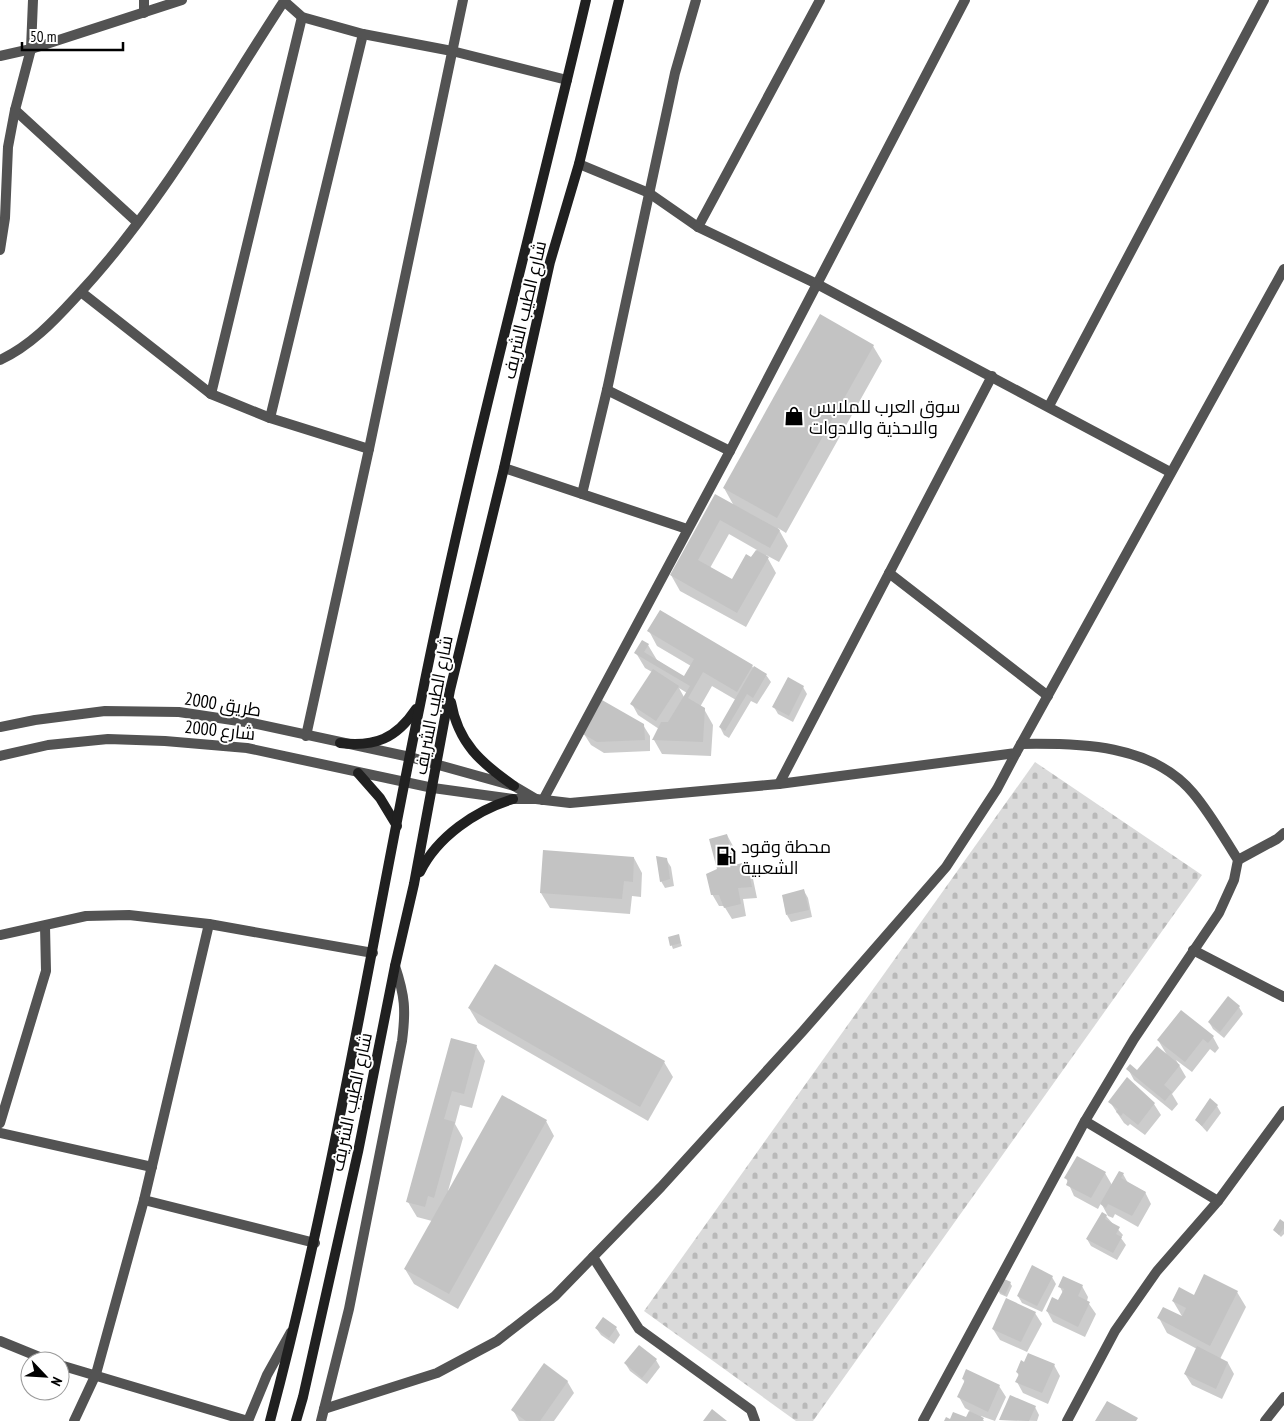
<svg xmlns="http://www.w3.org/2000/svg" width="1284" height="1421" font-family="'PT Sans Narrow',Cairo,sans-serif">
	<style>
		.cemetery { fill: url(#cemetery-stones) }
		.shadow { fill: #0003; fill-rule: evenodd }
		.building { fill: #c3c3c3 }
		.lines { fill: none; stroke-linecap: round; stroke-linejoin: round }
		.minor { stroke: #535353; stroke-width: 10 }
		.tertiary { stroke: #535353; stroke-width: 10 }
		.secondary { stroke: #202020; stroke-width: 10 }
		.labels { text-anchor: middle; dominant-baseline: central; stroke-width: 4; stroke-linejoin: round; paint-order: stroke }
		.street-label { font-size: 18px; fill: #000; stroke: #fff }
		.poi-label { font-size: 18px; fill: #000; stroke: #fff; text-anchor: start }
	</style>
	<defs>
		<pattern id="cemetery-stones" width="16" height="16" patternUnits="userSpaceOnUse" patternTransform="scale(1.25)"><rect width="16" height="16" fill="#dadada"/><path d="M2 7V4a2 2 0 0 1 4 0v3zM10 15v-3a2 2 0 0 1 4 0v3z" fill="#b9b9b9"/></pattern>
	</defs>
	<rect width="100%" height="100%" fill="#fff"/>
	<polygon class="cemetery" points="1035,762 1202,875 813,1421 796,1421 644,1311"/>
	<g class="shadow">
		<path d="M 873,346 L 882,361 L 786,533 L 778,528 L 788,546 L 779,562 L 766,555 L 776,573 L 746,627 L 680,591 L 671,575 L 716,496 L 734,506 L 724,488 ZM 729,534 L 757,550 L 732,581 L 710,568 Z"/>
		<path d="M 649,631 L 752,666 L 754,669 L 766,675 L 771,682 L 757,704 L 751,701 L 729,738 L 724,735 L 720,727 L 736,700 L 712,686 L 700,707 L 704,709 L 713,725 L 711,756 L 662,754 L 654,740 L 659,729 L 638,715 L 632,704 L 652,672 L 645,668 L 636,653 L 648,645 L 657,660 L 684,678 L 691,666 L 657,646 ZM 679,688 L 687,693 L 684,697 Z"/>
		<polygon points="803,687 807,694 793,722 778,714 774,707"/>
		<polygon points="643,725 650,736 650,751 604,753 591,745 584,734"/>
		<polygon points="727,835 733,846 737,865 746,863 752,874 757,898 743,899 746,916 732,919 724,906 719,906 712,894"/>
		<polygon points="544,851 634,858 642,873 641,897 632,896 630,914 550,908 541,893"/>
		<polygon points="666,859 671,867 674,886 665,888 661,881"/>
		<polygon points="804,891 808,898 812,917 791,922 787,915"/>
		<polygon points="678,936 682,946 673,949 669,938"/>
		<polygon points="1239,1007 1243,1014 1224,1038 1213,1029 1209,1022"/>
		<polygon points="469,1008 664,1062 673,1077 648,1121 478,1023"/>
		<polygon points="1213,1037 1219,1048 1215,1053 1210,1049 1192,1072 1176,1060 1186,1077 1172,1094 1178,1104 1172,1111 1134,1080 1128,1069 1137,1072 1167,1055 1158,1040"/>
		<polygon points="452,1040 476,1046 485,1061 472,1108 460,1105 455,1124 463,1138 448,1191 546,1121 554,1136 458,1309 414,1284 405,1269 432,1221 417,1217 408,1202"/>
		<polygon points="1110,1102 1154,1104 1161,1115 1145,1135 1130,1124 1128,1126 1124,1123"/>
		<polygon points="1217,1106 1221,1113 1207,1132 1196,1120"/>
		<polygon points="1105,1173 1112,1185 1123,1174 1128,1183 1145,1192 1151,1204 1138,1227 1115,1214 1113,1218 1108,1216 1101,1203 1098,1209 1074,1196 1066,1178"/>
		<polygon points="1106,1216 1123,1235 1121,1238 1126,1245 1117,1260 1091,1246 1087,1239"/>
		<polygon points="1284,1224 1284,1234 1281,1237 1274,1230"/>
		<polygon points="1052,1277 1056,1284 1042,1312 1022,1303 1018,1296"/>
		<polygon points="1010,1283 1012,1286 1007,1297 1000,1294 998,1290"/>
		<polygon points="1082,1286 1088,1297 1087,1301 1096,1314 1085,1337 1053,1322 1047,1311 1059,1302 1063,1293 1060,1287"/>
		<polygon points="1237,1292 1246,1307 1220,1359 1228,1363 1234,1374 1222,1399 1192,1385 1185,1374 1197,1349 1167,1333 1159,1318 1183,1318 1173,1301 1194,1296"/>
		<polygon points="1035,1313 1042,1324 1027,1352 1000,1340 993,1329"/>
		<polygon points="596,1328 616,1328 620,1335 614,1344 601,1335"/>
		<polygon points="639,1346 656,1360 660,1367 647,1384 630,1371 625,1363"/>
		<polygon points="1054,1365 1060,1376 1048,1404 1023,1393 1017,1382 1019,1376 1017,1372"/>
		<polygon points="963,1379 999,1386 1006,1397 995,1421 981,1416 984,1421 946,1421 967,1419 970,1411 965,1408 959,1397 965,1383"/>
		<polygon points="567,1381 574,1393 554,1421 519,1421 513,1410"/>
		<polygon points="1035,1407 1039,1415 1037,1421 1001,1420"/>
	</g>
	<g class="building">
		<polygon points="820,314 874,345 777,518 723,488"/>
		<polygon points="715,494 780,530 770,548 720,520 698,560 732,579 746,554 751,557 756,550 769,557 737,613 670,575"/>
		<polygon points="660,610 753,665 737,692 703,672 688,698 705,708 703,742 652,740 661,722 668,722 690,686 634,653 642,640 649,644 644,652 684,676 694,659 647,631"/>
		<polygon points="754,666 767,674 753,698 747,694 725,731 719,727"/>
		<polygon points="653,669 679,686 656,721 630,704"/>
		<polygon points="788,677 804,686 789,716 772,707"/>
		<polygon points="602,700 644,724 645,740 597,742 583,734"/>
		<polygon points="727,834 734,865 747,862 752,887 738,888 741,904 724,908 719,895 711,895 706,874 717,869 709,839"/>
		<polygon points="543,850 634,857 633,882 624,881 622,899 540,893"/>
		<polygon points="656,856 667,858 670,879 660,882"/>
		<polygon points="804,889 809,910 786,915 782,895"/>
		<polygon points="679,934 681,943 670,946 668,937"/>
		<polygon points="495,964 665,1061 640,1107 468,1008"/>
		<polygon points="1228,996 1240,1006 1220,1032 1208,1022"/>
		<polygon points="1181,1010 1214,1036 1208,1043 1203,1039 1185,1062 1157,1040"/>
		<polygon points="451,1038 477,1045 464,1094 452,1091 444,1119 455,1122 434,1198 428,1196 425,1207 406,1202"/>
		<polygon points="1157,1046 1180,1065 1164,1085 1172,1092 1165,1101 1126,1069 1130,1064 1137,1070"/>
		<polygon points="1127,1077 1155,1103 1138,1125 1123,1113 1121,1116 1116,1112 1118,1109 1108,1102"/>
		<polygon points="502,1095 547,1120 449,1294 404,1269"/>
		<polygon points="1210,1098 1218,1105 1202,1126 1195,1120"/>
		<polygon points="1077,1156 1106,1172 1091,1198 1066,1185 1068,1180 1064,1178"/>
		<polygon points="1119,1171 1124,1173 1121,1178 1146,1192 1132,1216 1108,1204 1106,1208 1100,1204"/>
		<polygon points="1102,1212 1107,1215 1105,1219 1120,1227 1116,1234 1122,1237 1113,1253 1086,1239"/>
		<polygon points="1280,1219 1284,1222 1284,1228 1279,1235 1273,1230"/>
		<polygon points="1032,1265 1053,1276 1037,1306 1017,1296"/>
		<polygon points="1204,1274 1238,1291 1210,1346 1157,1318 1163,1307 1182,1316 1186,1308 1172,1301 1179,1287 1194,1295"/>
		<polygon points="1063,1276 1083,1285 1078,1296 1090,1302 1078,1327 1046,1311 1052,1297 1058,1300 1064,1289 1058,1287"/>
		<polygon points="1002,1278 1011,1282 1005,1295 996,1290"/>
		<polygon points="1006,1298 1036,1312 1021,1342 992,1329"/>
		<polygon points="603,1317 617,1327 609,1338 595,1328"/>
		<polygon points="639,1345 657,1359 642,1378 624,1363"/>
		<polygon points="1197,1346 1228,1362 1216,1389 1184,1374"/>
		<polygon points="1028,1353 1055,1364 1042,1393 1015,1382 1019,1374 1016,1372 1021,1360 1024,1362"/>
		<polygon points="544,1363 568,1381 540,1421 526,1421 511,1410"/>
		<polygon points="966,1369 1000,1385 988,1412 957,1397 965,1380 962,1379"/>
		<polygon points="1010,1395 1036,1406 1029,1421 999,1420"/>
		<polygon points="1107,1401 1138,1418 1136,1421 1095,1421"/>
		<polygon points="712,1409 727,1421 703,1421"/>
		<polygon points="969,1411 984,1418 982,1421 944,1421 946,1417 950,1419 953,1412 966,1417"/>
	</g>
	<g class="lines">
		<g class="minor">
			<polyline points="144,13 144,0"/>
			<polyline points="363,34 270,418 369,449"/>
			<polyline points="0,56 31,49 182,0"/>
			<polyline points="15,110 137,222"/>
			<polyline points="579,164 649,193 698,227 817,284 1170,472"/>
			<polyline points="698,227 820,0"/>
			<polyline points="0,250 5,218 8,147 15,110 31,49 33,0"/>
			<polyline points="81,292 211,394"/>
			<path d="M 0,360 C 30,346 53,322 75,298 C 158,210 218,102 284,1 L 302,17 L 363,34 L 452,51 L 567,80"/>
			<polyline points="607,390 730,451"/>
			<polyline points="1049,406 1264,0"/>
			<polyline points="270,418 211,394 302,17"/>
			<polyline points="504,468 687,529"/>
			<polyline points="582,494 607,390 675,73 696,0"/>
			<polyline points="889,573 1048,696"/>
			<polyline points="306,736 369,449 463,0"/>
			<polyline points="779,784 992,376"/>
			<polyline points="543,800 730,451 965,0"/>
			<polyline points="1238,860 1277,839 1284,833"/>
			<polyline points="0,935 86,916 129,915 209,924 373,953"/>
			<polyline points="1193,950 1284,997"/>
			<polyline points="1085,1121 1218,1201"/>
			<polyline points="0,1123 46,971 45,926"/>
			<polyline points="0,1133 152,1167"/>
			<polyline points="144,1200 315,1243"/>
			<polyline points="593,1257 639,1329 751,1410 755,1421"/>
			<polyline points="0,1341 49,1361"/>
			<polyline points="60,1365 248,1421"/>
			<polyline points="324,1409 437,1373 497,1341 555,1296 661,1187 803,1031 946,867 997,789 1016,753"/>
			<polyline points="74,1421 96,1374 144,1200 209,924"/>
			<polyline points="248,1421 267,1375 291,1332"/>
			<path d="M 321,1421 L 349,1309 L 402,1041 C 406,1010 405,996 395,966"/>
			<polyline points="1067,1421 1115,1331 1157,1271 1218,1201 1284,1111"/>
			<polyline points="1265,1421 1284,1397"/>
		</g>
		<g class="tertiary">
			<polyline points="0,727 35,720 105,711 179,712 252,723 410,757 514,786 536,799"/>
			<polyline points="0,756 48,745 108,739 165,741 247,748 433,788 513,799 536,799 570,803 779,784 1016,753 1284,269"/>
			<path d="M 923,1421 L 1085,1121 L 1134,1039 L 1219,913 L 1234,880 L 1238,860 C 1224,838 1210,813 1193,793 C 1152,744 1080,743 1021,744"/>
		</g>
		<g class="secondary">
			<path d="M 451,702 C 458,743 481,763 514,786"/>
			<path d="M 340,743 C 375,747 396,739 416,709"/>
			<polyline points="358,773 380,798 397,826"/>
			<path d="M 420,872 C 437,837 476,810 513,799"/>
			<path d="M 270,1421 C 333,1185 371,944 420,705 C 467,468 531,235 586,0"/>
			<polyline points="296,1421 303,1397 358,1152 395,966 414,884 450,690 504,468 550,262 579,164 619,0"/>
		</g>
	</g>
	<defs>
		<symbol id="shop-bare" viewBox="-9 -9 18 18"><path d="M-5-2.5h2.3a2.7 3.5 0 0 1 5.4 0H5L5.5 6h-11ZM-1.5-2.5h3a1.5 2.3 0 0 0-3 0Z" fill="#000" stroke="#fff" stroke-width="2.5" paint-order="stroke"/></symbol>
		<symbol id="fuel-bare" viewBox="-9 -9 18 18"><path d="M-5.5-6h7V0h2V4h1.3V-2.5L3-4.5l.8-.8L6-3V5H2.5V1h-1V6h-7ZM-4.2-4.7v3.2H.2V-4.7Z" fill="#000" stroke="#fff" stroke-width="2.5" paint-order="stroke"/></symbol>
	</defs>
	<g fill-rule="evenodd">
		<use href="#shop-bare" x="780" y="402" width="28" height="28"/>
		<use href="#fuel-bare" x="712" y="842" width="28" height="28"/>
	</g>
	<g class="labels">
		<g class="street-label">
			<text transform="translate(524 310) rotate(-77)">شارع الطيب الشريف</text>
			<text transform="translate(223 704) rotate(9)">طريق 2000</text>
			<text transform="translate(433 705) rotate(-79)">شارع الطيب الشريف</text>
			<text transform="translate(220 730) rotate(6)">شارع 2000</text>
			<text transform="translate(351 1102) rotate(-78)">شارع الطيب الشريف</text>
		</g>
		<g class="poi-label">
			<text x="809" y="406">سوق العرب للملابس<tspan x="809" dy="21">والاحذية والادوات</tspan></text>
			<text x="741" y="846">محطة وقود<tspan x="741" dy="21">الشعبية</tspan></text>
		</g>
	</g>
	<g transform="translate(45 1376) rotate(115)"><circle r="24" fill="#ffffff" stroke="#999999"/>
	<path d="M0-4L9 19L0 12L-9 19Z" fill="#000000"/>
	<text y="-8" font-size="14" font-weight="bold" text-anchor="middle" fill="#000000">N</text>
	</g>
	<path d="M22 42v8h101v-8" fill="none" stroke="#000000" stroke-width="2.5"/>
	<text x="30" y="42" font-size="15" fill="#000000" stroke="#ffffff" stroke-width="4" paint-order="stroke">50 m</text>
</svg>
